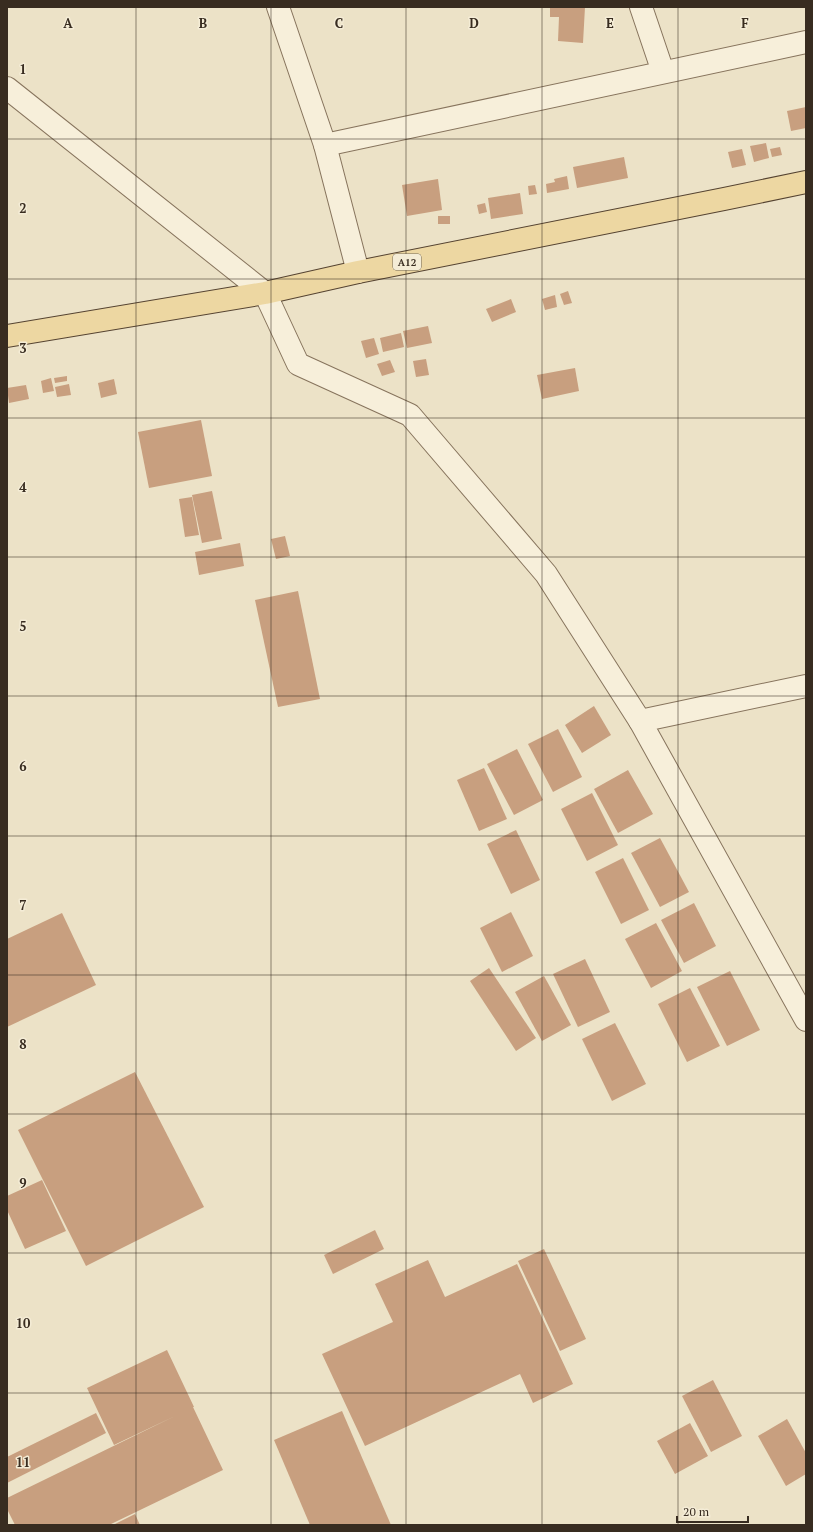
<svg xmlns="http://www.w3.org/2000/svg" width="813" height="1532" font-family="'PT Serif',serif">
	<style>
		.building { fill: #c89f7f }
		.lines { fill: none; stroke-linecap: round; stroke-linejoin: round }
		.minor-casing { stroke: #87745d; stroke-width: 24 }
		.primary-casing { stroke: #554331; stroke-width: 24 }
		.minor { stroke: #f7efda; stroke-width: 22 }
		.primary { stroke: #edd7a2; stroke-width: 22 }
		.grid { fill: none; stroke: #382c20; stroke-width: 1; stroke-opacity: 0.55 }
		.labels { text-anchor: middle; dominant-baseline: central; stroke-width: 3; stroke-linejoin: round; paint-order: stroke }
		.shield { fill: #f4ecd6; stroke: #706657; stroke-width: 1 }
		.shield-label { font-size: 10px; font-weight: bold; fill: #382c20 }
		.grid-label { font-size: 13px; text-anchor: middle; font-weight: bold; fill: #382c20; stroke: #f4ecd6; stroke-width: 3; stroke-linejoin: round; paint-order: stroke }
	</style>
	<rect width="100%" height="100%" fill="#ece2c7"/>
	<g class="building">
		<polygon points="550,7 585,7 583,43 558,41 559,17 550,17"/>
		<polygon points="806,107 806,128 791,131 787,111"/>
		<polygon points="766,143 769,158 754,162 750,146"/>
		<polygon points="780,147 782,155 772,157 770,149"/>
		<polygon points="742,149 746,165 732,168 728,152"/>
		<polygon points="624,157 628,178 577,188 573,167"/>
		<polygon points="567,176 569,189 547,193 546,184 555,182 554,179"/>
		<polygon points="438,179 442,210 407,216 402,185"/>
		<polygon points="535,185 537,194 529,195 528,186"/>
		<polygon points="520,193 523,214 491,219 488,198"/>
		<polygon points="485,203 487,212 479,214 477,205"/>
		<rect x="438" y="216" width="12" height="8"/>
		<polygon points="568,291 572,303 564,305 560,294"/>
		<polygon points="555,295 557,307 545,310 542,299"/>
		<polygon points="511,299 516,312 492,322 486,309"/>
		<polygon points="428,326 432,343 407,348 403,331"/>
		<polygon points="401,333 404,347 383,352 380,338"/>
		<polygon points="374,338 379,354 366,358 361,341"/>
		<polygon points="426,359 429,375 416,377 413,361"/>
		<polygon points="390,360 395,372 382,376 377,364"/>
		<polygon points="575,368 579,391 542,399 537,375"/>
		<polygon points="67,376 67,381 55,383 54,378"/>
		<polygon points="51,378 54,391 43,393 41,381"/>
		<polygon points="114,379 117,394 101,398 98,383"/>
		<polygon points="69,384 71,395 57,397 55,387"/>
		<polygon points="26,385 29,399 9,403 7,388"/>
		<polygon points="201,420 212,476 149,488 138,432"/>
		<polygon points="212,491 222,539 202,543 192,495"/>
		<polygon points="192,497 199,535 185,537 179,499"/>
		<polygon points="285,536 290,556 276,559 271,539"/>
		<polygon points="240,543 244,566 199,575 195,552"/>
		<polygon points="298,591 320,699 278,707 255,600"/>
		<polygon points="594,706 611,735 582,753 565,725"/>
		<polygon points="558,729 582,777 553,792 528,744"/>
		<polygon points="517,749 543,800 514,815 487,764"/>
		<polygon points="484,768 507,819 479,831 457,780"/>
		<polygon points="628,770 653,814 618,833 594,789"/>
		<polygon points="592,793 618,845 587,861 561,809"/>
		<polygon points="516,830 540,880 511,894 487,844"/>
		<polygon points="660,838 689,892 660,907 631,853"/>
		<polygon points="623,858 649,910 621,924 595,872"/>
		<polygon points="694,903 716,946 684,963 661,920"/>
		<polygon points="511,912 533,956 502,972 480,928"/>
		<polygon points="62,913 96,985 7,1027 7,939"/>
		<polygon points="656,923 682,971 651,988 625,939"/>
		<polygon points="585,959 610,1012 578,1027 553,974"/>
		<polygon points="489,968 536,1038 516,1051 470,981"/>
		<polygon points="730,971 760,1030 727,1046 697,987"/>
		<polygon points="544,976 571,1025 542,1041 515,992"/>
		<polygon points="690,988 720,1046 687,1062 658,1004"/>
		<polygon points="615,1023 646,1084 612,1101 582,1039"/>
		<polygon points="135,1072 204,1207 86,1266 18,1130"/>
		<polygon points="42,1180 66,1231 25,1249 7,1210 7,1196"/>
		<polygon points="375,1230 384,1249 333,1274 324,1255"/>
		<polygon points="544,1249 586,1339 560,1351 518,1261"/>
		<polygon points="428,1260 445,1297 517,1264 573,1384 533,1403 520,1374 365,1446 322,1354 393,1322 375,1284"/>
		<polygon points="167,1350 194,1407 193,1407 223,1470 109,1525 15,1525 7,1509 7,1498 175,1416 114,1445 87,1388"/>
		<polygon points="713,1380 742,1436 711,1452 682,1396"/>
		<polygon points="342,1411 391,1525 310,1525 274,1440"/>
		<polygon points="96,1413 106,1433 7,1483 7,1457"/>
		<polygon points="787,1419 806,1453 806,1474 786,1486 758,1436"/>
		<polygon points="690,1423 708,1456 675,1474 657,1441"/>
		<polygon points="135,1514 140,1525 113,1525"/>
	</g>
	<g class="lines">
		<defs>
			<g id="minor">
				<polyline points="278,7 325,145 358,272"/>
				<polyline points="641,7 663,72"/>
				<polyline points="7,88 265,293 298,364 410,415 546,574 640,721 806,1020"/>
				<polyline points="325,145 806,42"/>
				<polyline points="640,721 806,686"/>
			</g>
			<polyline id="primary" points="7,336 265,293 358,272 724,199 806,182"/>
		</defs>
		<use href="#minor" class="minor-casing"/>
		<use href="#primary" class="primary-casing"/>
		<use href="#minor" class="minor"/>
		<use href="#primary" class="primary"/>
	</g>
	<path class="grid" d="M 136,7 L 136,1525M 271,7 L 271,1525M 406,7 L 406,1525M 542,7 L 542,1525M 678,7 L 678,1525M 7,139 L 806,139M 7,279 L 806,279M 7,418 L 806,418M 7,557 L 806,557M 7,696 L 806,696M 7,836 L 806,836M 7,975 L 806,975M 7,1114 L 806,1114M 7,1253 L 806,1253M 7,1393 L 806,1393"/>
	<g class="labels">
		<rect class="shield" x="393" y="254" width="28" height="16" rx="3"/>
		<g class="shield-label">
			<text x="407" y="262">A12</text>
		</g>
	</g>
	<g class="grid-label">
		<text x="68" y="28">A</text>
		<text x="203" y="28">B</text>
		<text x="339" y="28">C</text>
		<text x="474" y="28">D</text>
		<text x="610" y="28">E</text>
		<text x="745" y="28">F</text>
		<text x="23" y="74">1</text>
		<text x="23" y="213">2</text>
		<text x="23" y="353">3</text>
		<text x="23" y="492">4</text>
		<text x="23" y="631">5</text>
		<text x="23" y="771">6</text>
		<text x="23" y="910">7</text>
		<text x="23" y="1049">8</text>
		<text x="23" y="1188">9</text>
		<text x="23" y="1328">10</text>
		<text x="23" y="1467">11</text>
	</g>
	<rect width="813" height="1532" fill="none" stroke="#382c20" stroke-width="16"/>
	<path d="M677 1516v6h71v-6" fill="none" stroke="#382c20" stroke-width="2"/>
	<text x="683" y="1516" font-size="12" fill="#382c20" stroke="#f4ecd6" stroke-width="3" paint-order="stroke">20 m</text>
</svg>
